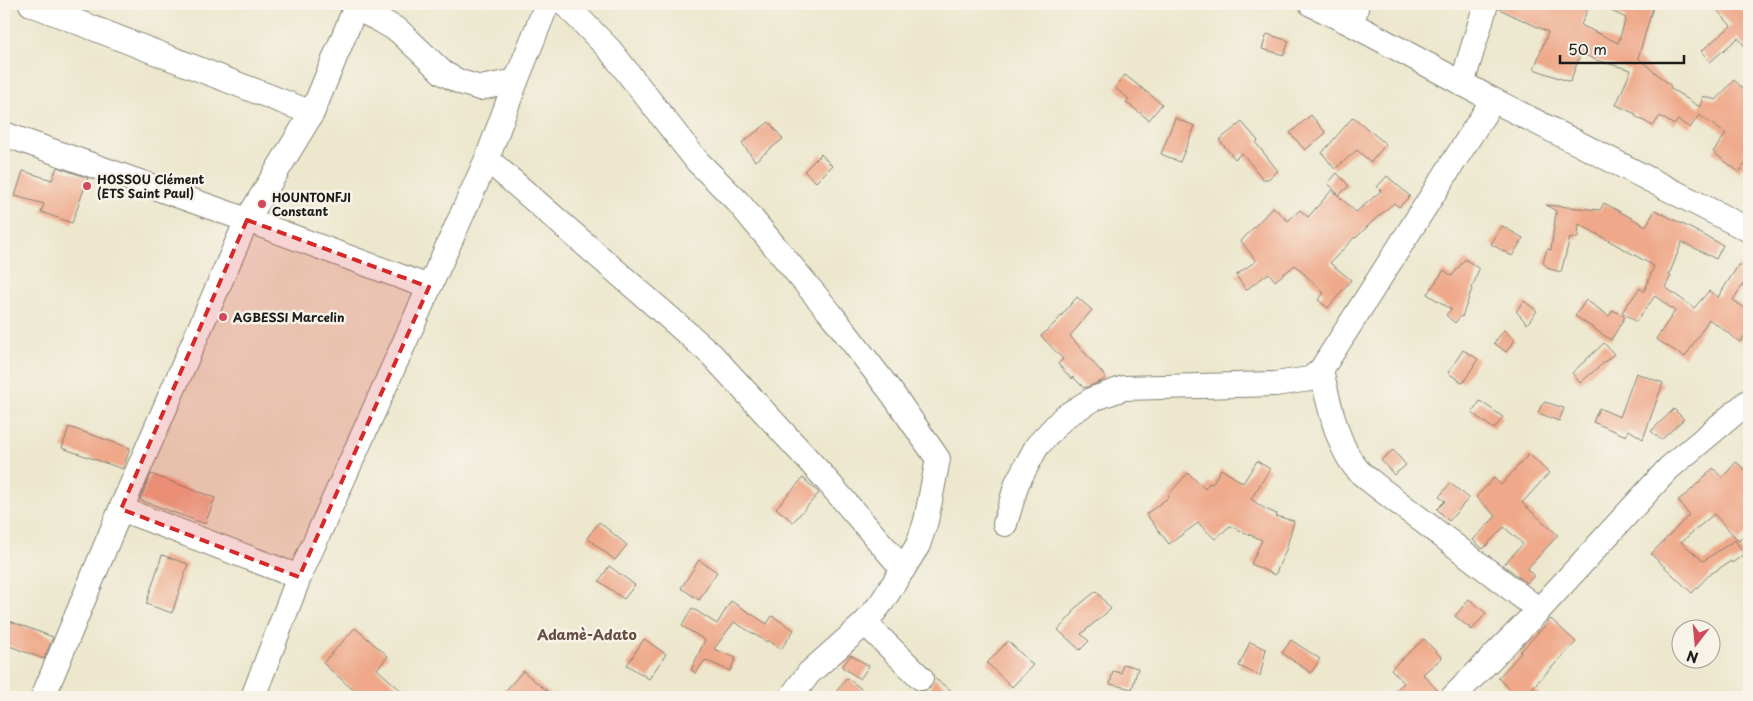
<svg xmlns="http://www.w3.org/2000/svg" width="1753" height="701" font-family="'Playpen Sans',sans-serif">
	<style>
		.building { fill: #efa98a }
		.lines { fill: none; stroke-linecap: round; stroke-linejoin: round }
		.minor-casing { stroke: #848274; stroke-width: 26 }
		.minor { stroke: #fff; stroke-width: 24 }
		.marked { fill: #d62828; fill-opacity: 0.2; stroke: #d62828; stroke-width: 4; stroke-dasharray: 10 6; stroke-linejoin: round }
		.poi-dot { fill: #d1495b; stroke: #f7f3e8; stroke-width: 2 }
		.labels { text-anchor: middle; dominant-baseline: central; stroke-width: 5; stroke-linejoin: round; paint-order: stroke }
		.poi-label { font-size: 12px; font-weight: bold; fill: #1c1c1c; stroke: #f7f3e8; text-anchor: start }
		.neighbourhood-label { font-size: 14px; font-weight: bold; fill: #664d42; stroke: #f7f3e8 }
	</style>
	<rect width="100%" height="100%" fill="#f7f3e8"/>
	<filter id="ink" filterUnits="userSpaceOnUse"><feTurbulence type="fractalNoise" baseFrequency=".02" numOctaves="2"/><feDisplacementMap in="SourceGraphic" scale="10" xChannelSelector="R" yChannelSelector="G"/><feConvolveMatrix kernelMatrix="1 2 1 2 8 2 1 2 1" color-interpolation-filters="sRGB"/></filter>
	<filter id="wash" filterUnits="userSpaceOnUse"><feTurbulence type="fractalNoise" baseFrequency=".0096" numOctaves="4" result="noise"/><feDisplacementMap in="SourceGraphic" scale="20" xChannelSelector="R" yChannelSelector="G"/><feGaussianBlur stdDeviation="1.12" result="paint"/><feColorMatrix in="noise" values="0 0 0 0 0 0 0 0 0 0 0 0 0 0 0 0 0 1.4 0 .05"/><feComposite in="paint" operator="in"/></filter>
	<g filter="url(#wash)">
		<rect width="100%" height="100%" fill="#ece7cd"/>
		<g id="blocks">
			<g class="building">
				<polygon points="1499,4 1590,4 1581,25 1618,43 1626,18 1597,4 1654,4 1638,58 1671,86 1670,88 1700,107 1703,96 1716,100 1734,80 1749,94 1749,159 1739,172 1713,152 1726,134 1699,115 1690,128 1678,120 1674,125 1660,116 1653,126 1635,116 1636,114 1616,105 1631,70 1596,60 1581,53 1570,82 1534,69 1548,32 1499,9"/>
				<polygon points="1712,4 1749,4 1749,51 1738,38 1710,62 1701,51 1731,26"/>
				<polygon points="1267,34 1289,41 1284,55 1262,49"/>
				<polygon points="1125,75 1162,104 1149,120 1126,102 1129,99 1115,88"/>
				<polygon points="1311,115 1326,133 1305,150 1290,133"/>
				<polygon points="1353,117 1386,144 1371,162 1357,150 1335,169 1322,153"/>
				<polygon points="1175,118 1195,126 1180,162 1161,154"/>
				<polygon points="769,122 783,139 755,161 742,143"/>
				<polygon points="1242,122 1258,141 1256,143 1278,171 1268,179 1263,179 1242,153 1235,159 1219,140"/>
				<polygon points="821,154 832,166 816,182 804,171"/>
				<polygon points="57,167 88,178 72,223 41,212 44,204 15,196 23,171 52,180"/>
				<polygon points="1337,173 1349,186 1339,195 1328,183"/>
				<polygon points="1387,176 1410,196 1399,207 1394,203 1372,222 1356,238 1355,237 1330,263 1351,280 1328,308 1318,300 1324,293 1295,265 1275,281 1269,273 1246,290 1236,275 1256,261 1241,241 1273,207 1288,221 1300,210 1308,217 1332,190 1356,212 1381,191 1377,187"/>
				<polygon points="1604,203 1646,226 1655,210 1723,245 1716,259 1682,242 1669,275 1671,276 1665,287 1694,308 1709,291 1718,297 1739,264 1749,271 1749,275 1733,300 1749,311 1749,329 1740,342 1709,319 1685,357 1656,339 1675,311 1655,296 1636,322 1622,312 1640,288 1644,292 1654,266 1579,224 1578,238 1570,238 1561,272 1550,269 1543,263 1547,249 1551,250 1556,211 1546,205 1600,210"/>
				<polygon points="1502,226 1523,238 1512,256 1491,244"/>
				<polygon points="1465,259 1479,269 1462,317 1461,316 1455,323 1446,315 1451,309 1427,294 1444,270 1452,276"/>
				<polygon points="1077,297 1092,310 1070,336 1106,377 1102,381 1084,388 1073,377 1072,379 1058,364 1063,359 1041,336 1056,322"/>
				<polygon points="1586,300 1609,316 1613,310 1625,317 1611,340 1575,316"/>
				<polygon points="1524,301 1537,311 1527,324 1516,311"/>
				<polygon points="1504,330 1515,340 1506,352 1494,343"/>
				<polygon points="1604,343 1614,354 1580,383 1572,373"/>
				<polygon points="1463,350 1478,359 1463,383 1448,373"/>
				<polygon points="1636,373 1663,383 1643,439 1629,430 1626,436 1593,422 1599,408 1620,417"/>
				<polygon points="1480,401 1503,417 1494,429 1472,413"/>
				<polygon points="1545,402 1564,408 1559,421 1538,413 1541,406"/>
				<polygon points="1674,409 1684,419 1661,440 1651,431"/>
				<polygon points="69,427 130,448 123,469 62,448"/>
				<polygon points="1393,450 1406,465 1394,475 1381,460"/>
				<polygon points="1529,454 1549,473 1522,503 1558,535 1527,569 1534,576 1527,583 1503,565 1523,544 1504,527 1483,549 1473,540 1496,516 1476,497 1494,478 1501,485"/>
				<polygon points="1257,461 1270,469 1251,499 1265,509 1277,514 1276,516 1294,521 1286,550 1275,575 1251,564 1262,540 1230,526 1215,539 1198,523 1169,544 1146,514 1169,497 1168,495 1188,473 1205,489 1209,483 1212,484 1221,469 1243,483"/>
				<polygon points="1736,462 1749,473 1749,530 1739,541 1714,514 1681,542 1703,561 1735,540 1744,554 1732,563 1731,561 1709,575 1692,593 1651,554 1689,515 1678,500 1688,493 1713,468 1722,478"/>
				<polygon points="151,474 215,498 205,524 140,500"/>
				<polygon points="803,478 819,493 793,522 776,508"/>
				<polygon points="1450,483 1469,498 1449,521 1437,509 1445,501 1439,497"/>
				<polygon points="599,522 627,545 615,560 587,538"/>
				<polygon points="162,555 188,564 172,613 146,604"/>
				<polygon points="699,560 717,572 699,600 681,588"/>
				<polygon points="609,566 635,585 624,599 599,581"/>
				<polygon points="1096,591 1111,609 1081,634 1089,641 1080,650 1058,630 1074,612 1073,610"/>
				<polygon points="1469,599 1486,613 1472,630 1455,616"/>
				<polygon points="731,601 767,624 772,616 794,630 781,649 768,640 767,642 734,622 714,649 736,658 730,671 705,660 696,673 691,670 705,640 682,626 692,608 717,624"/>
				<polygon points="4,619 53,637 44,659 4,644"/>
				<polygon points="1551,619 1576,642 1532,688 1542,697 1518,697 1498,678 1521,653 1520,652"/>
				<polygon points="355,628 388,656 377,669 408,697 361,697 323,663"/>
				<polygon points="644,639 666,654 649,679 627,665"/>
				<polygon points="1424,639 1442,658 1423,674 1438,691 1432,697 1388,697 1404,683 1391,669"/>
				<polygon points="1291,640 1320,659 1311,673 1282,653"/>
				<polygon points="1008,641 1033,665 1012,687 987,663"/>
				<polygon points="1250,642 1266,649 1260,676 1239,666"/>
				<polygon points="851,655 869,666 860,679 842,667"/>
				<polygon points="1123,664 1138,668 1132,689 1110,684 1113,671 1121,673"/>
				<polygon points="523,671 554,697 500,697"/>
				<polygon points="847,678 872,697 832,697"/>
				<polygon points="934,678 960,697 913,697 918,691 924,691 930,688"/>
			</g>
		</g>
	</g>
	<g filter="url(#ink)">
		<use href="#blocks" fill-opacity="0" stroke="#848274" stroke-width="1"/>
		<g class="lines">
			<defs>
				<g id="minor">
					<polyline points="31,4 312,113 357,4"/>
					<polyline points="565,4 610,50 697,161 738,202 831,314 892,393 938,459 926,521 918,545 903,569 882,602 865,623 809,673 791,697"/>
					<polyline points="1311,4 1352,24 1493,100 1749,230"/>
					<polyline points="355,8 378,19 399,31 443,73 460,82 480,88 516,81"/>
					<polyline points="1352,24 1357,4"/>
					<polyline points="1462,84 1486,4"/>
					<polyline points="4,134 247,220 429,287"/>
					<polyline points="487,159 711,354 822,475 903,569"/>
					<path d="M 1321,370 C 1328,399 1337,447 1357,469 C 1363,476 1371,481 1378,487 L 1539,610"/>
					<polyline points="121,509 299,577"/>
					<polyline points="1005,524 1017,483 1037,446 1064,417 1093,399 1124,388 1275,384 1310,379 1321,370 1493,100"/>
					<polyline points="865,623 921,678"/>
					<polyline points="43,697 121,509 247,220 312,113"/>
					<polyline points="253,697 299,577 487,159 516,81 547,4"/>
					<polyline points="1453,697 1539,610 1669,468 1749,401"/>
				</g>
			</defs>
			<use href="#minor" class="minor-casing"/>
			<use href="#minor" class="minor"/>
		</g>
	</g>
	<path class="marked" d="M 247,220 L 429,287 L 299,577 L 121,509 Z"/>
	<g class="poi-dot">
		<circle cx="87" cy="186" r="5"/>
		<circle cx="262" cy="204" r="5"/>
		<circle cx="223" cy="317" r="5"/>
	</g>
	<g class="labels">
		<g class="poi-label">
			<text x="97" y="179">HOSSOU Clément<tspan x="97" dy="14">(ETS Saint Paul)</tspan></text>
			<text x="272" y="197">HOUNTONFJI<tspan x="272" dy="14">Constant</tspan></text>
			<text x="233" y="317">AGBESSI Marcelin</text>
		</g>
		<g class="neighbourhood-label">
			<text x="587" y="634">Adamè-Adato</text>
		</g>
	</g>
	<rect width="1753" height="701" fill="none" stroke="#f7f3e8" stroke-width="20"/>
	<g transform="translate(1696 644) rotate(196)"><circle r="24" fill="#f7f3e8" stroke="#9f9d96"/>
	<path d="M0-4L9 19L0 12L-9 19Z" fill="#d1495b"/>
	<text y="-8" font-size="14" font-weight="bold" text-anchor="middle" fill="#1c1c1c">N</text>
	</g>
	<path d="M1560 55v8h124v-8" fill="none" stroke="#1c1c1c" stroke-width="2.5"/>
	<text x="1568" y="55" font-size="15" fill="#1c1c1c" stroke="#f7f3e8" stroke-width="4" paint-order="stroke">50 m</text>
</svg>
